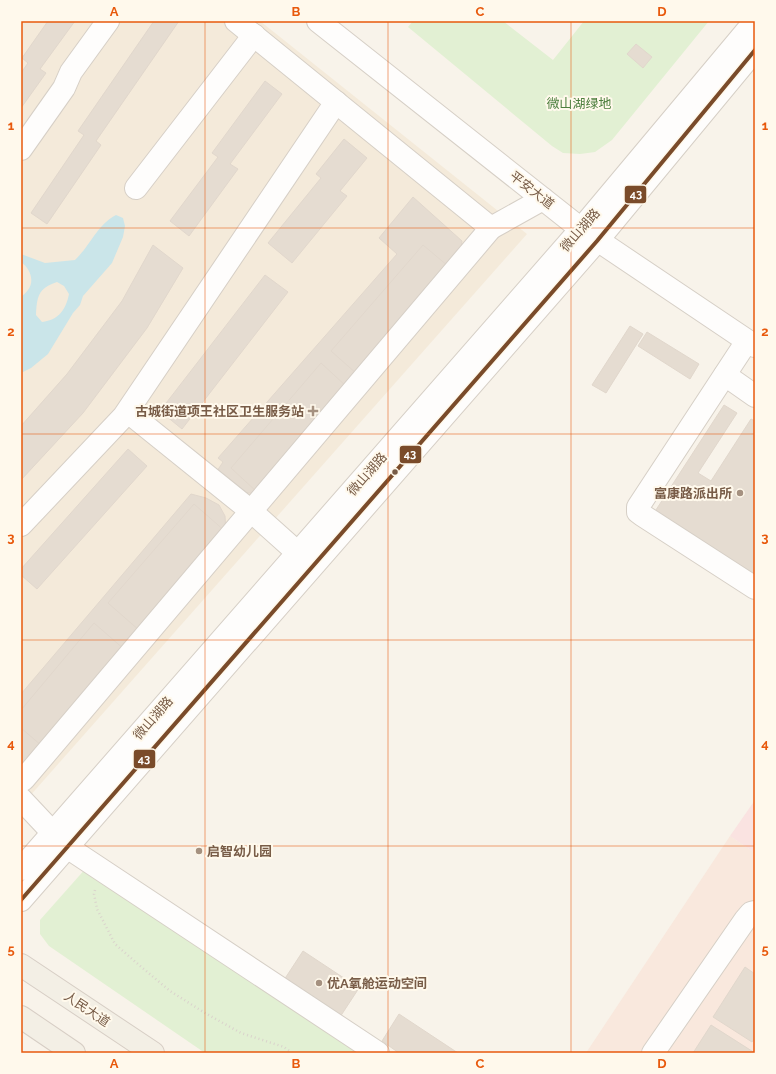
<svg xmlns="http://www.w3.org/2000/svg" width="776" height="1074" font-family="Raleway,'Noto Sans SC',sans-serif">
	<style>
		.residential { fill: #f4eada }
		.commercial { fill: #f9e8dd }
		.medical { fill: #fae3e1 }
		.green { fill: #e2f0d3 }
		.water { fill: #cae5e9; fill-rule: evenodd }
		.building { fill: #e5dcd1; stroke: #e1d7cc }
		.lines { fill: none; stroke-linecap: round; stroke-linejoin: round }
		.minor-casing { stroke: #d6cfc6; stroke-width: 24 }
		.major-casing { stroke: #d7cec5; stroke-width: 24 }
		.path { stroke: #dad3cc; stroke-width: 2.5; stroke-dasharray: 1 3; stroke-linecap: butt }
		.minor { stroke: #fefdfc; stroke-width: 22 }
		.major { stroke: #f3efe5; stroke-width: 22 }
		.bus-1-casing { stroke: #fff9ec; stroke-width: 7 }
		.bus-1 { stroke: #7a4b2a; stroke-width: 4 }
		.grid { fill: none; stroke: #e8590c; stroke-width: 1; stroke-opacity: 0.55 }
		.poi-dot { fill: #a59180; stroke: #fff9ec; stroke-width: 1.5 }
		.bus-dot { fill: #785c47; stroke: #fff9ec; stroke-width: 1.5 }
		.labels { text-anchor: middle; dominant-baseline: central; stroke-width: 4; stroke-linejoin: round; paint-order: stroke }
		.park-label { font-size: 13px; fill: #4d7f3e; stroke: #fff9ec }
		.street-label { font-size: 13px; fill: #785c47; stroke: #fff9ec }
		.poi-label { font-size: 13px; font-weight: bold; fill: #785c47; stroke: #fff9ec; text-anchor: end }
		.line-badge { stroke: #fff9ec; stroke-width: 1.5 }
		.badge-label { font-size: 11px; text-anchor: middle; font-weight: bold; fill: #fff }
		.neatline { fill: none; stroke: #e8590c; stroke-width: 1.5 }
		.grid-label { font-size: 13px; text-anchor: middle; font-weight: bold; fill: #e8590c }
	</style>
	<rect width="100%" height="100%" fill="#f8f3ea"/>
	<polygon class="residential" points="21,21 260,21 527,234 21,806"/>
	<polygon class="commercial" points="730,836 755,853 755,1053 586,1053"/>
	<polygon class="medical" points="755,800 755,853 730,836"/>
	<g class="green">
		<polygon points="413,21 503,21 553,60 584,21 709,21 612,140 595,152 580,154 563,153 552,146 408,27"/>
		<polygon points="87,867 358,1053 205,1053 49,946 40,934 40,920"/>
	</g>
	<path class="water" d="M 116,215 L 123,218 L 125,226 L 123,237 L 112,263 L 83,296 L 80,305 L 73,313 L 48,354 L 31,368 L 21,373 L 21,297 C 23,295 26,293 28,290 C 35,281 30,268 21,262 L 21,254 L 45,263 L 75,260 C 90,246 97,225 116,215 ZM 57,282 L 64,286 L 69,294 C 66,309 59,320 42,322 L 36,315 C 37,297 38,288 57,282 Z"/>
	<g class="building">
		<polygon points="48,21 75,21 40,69 46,73 21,108 21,73 28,63 22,58"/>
		<polygon points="154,21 179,21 96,141 101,145 47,224 31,213 84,135 78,131"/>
		<polygon points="636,44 652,57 643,68 627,54"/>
		<polygon points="265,81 282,94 230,164 238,169 189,236 170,221 218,157 212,153"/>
		<polygon points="344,139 367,158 340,191 347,196 292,263 268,243 321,178 316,174"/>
		<polygon points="413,197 462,241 461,248 255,494 243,492 217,471 223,462 218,458 397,254 379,238"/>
		<polygon points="153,245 183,268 147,328 83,413 21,480 21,426 67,374 122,301"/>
		<polygon points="423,245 448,266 357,374 331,351"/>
		<polygon points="265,275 288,292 182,429 160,411"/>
		<polygon points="630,326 643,334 606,393 592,385"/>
		<polygon points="647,332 699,364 690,379 638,346"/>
		<polygon points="321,363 346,386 257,492 231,468"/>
		<polygon points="724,405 737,413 698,473 711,481 751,419 755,421 755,580 654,513"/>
		<polygon points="128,449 147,466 37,589 21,575 21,569"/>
		<polygon points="191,494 206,498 219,505 225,516 226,532 21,768 21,694"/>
		<polygon points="194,504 226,532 140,631 108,603"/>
		<polygon points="94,623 125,650 42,746 21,728 21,710"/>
		<polygon points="303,951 359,988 340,1017 284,980"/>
		<polygon points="745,967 755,974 755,1038 752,1042 713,1017"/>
		<polygon points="399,1014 458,1053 399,1053 382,1041"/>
		<polygon points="711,1025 755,1053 693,1053"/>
	</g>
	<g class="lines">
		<defs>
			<g id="minor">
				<polyline points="318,21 581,229 755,346"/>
				<polyline points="21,149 64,88 71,72 108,21"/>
				<polyline points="136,188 254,35"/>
				<polyline points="491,228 543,199"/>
				<polyline points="747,341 638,507 638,512 642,515 755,588"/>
				<polyline points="725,375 755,396"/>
				<polyline points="128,412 251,511 308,562"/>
				<polyline points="21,525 124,416 336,102"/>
				<polyline points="21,781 24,779 491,228 236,21"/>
				<polyline points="21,799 53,833"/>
				<polyline points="67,847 378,1053"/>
				<polyline points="21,869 581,229 755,21"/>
				<polyline points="21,900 597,241 755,50"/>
				<polyline points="653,1053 745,920 751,913 755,912"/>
			</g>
			<g id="major">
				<polyline points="21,965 153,1053"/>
				<polyline points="21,1017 74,1053"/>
			</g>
		</defs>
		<use href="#minor" class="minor-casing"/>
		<use href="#major" class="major-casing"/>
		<polyline class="path" points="95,890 94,894 97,909 115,944 139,965 170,991 205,1013 241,1033 284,1047 292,1053"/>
		<use href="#minor" class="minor"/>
		<use href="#major" class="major"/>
		<defs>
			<polyline id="bus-1" points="21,900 597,241 755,50"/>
		</defs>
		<use href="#bus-1" class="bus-1-casing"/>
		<use href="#bus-1" class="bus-1"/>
	</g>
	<path class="grid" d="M 205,21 L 205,1053M 388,21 L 388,1053M 571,21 L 571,1053M 21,228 L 755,228M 21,434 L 755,434M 21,640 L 755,640M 21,846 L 755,846"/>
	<g class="poi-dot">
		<path d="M311 405h4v4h4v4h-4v4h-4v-4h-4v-4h4z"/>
		<circle cx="740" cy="493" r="4"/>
		<circle cx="199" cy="851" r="4"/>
		<circle cx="319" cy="983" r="4"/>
	</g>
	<circle class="bus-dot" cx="395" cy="472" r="3.5"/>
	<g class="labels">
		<g class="park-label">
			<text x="579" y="103">微山湖绿地</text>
		</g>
		<g class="street-label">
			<text transform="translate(532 190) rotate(38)">平安大道</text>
			<text transform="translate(580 230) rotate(-49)">微山湖路</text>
			<text transform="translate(367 474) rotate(-49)">微山湖路</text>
			<text transform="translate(153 718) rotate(-49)">微山湖路</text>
			<text transform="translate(87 1009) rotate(34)">人民大道</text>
		</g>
		<g class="poi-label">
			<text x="304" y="411">古城街道项王社区卫生服务站</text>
			<text x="732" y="493">富康路派出所</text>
			<text x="207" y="851" text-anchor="start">启智幼儿园</text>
			<text x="327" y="983" text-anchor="start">优A氧舱运动空间</text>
		</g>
	</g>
	<g class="line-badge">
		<rect x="624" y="185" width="23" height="19" rx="4" fill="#7a4b2a"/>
		<rect x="399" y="445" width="23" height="19" rx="4" fill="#7a4b2a"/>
		<rect x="133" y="749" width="23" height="20" rx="4" fill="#7a4b2a"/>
	</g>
	<g class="badge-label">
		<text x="636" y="198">43</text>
		<text x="410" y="458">43</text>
		<text x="144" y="763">43</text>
	</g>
	<rect width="776" height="1074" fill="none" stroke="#fff9ec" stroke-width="44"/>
	<rect x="22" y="22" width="732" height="1030" class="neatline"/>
	<g class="grid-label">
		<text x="114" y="16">A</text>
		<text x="296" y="16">B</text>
		<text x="480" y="16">C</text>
		<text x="662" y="16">D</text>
		<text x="11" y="130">1</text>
		<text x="765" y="130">1</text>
		<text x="11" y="336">2</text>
		<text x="765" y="336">2</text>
		<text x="11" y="542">3</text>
		<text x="765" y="542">3</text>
		<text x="11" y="748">4</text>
		<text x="765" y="748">4</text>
		<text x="11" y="954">5</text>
		<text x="765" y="954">5</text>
		<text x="114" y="1068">A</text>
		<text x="296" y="1068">B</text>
		<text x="480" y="1068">C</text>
		<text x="662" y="1068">D</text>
	</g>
</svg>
